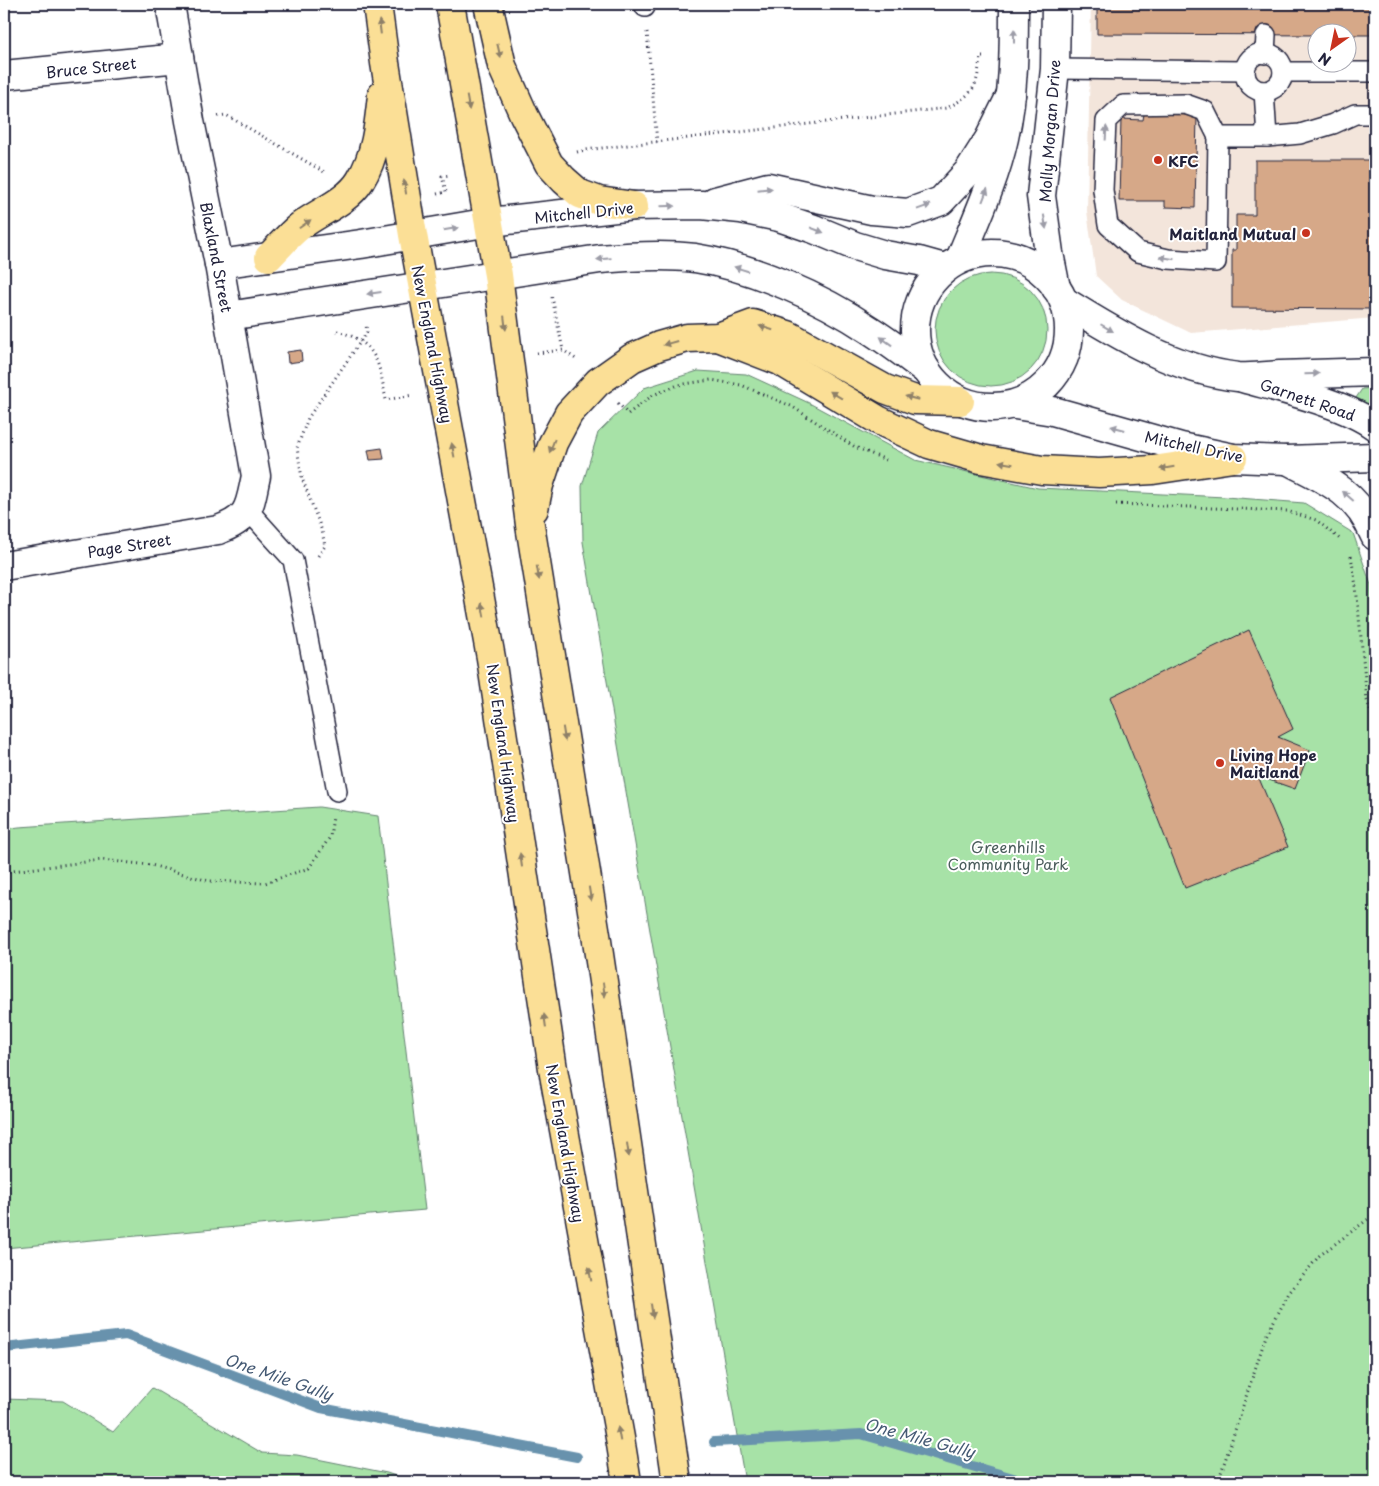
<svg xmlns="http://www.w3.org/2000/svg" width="1379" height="1486" font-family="'Playpen Sans',sans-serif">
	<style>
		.built { fill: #f3e5db; fill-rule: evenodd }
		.green { fill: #a7e2a7; stroke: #648271 }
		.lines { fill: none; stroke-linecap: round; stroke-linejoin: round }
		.stream { stroke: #6892ad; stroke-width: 10 }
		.building { fill: #d6a888; stroke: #22223b }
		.lane-casing { stroke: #22223b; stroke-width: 22 }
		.street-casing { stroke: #22223b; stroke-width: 31 }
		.secondary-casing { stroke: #22223b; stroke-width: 31 }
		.highway-casing { stroke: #22223b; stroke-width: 31 }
		.path { stroke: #22223b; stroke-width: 3; stroke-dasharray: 1 4; stroke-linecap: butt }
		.lane { stroke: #fff; stroke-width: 19 }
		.street { stroke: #fff; stroke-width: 28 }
		.secondary { stroke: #fff; stroke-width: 28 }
		.highway { stroke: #fbdf96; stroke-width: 28 }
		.oneway { fill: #8e8068 }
		.oneway2 { fill: #9c9ca7 }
		.poi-dot { fill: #c8321e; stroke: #fff; stroke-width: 2 }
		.labels { text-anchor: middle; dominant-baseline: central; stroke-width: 4; stroke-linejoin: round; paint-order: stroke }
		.street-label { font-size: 15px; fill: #22223b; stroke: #fff }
		.poi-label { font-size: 15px; font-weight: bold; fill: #22223b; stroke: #fff; text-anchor: start }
		.park-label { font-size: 15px; fill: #4a5c5b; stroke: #fff }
		.water-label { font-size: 16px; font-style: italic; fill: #455a74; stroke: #fff }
	</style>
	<rect width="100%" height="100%" fill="#fff"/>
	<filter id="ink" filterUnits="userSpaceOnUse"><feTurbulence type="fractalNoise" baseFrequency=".02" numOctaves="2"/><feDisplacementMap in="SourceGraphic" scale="10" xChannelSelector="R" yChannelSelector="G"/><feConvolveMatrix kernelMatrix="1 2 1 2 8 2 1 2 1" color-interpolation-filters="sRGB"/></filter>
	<g filter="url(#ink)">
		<path class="built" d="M 1091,4 L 1375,4 L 1375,318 L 1191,333 L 1122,300 L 1096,276 L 1087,211 ZM 1316,32 L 1346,32 L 1346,62 L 1316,62 Z"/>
		<g class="green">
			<circle cx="991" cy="330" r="56"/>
			<polygon points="698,371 746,374 809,403 915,460 1038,488 1225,497 1304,503 1353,533 1371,585 1375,649 1375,1482 745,1482 583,542 582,486 598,433 644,388"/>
			<polygon points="1375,388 1375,411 1356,398 1362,389"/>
			<polygon points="319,807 378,816 425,1210 4,1248 4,829 19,827"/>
			<polygon points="152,1388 262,1453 297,1455 387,1473 412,1482 4,1482 4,1399 63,1401 113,1432"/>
		</g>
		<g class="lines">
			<g class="stream">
				<polyline points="4,1348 126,1335 321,1408 577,1457"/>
				<polyline points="714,1442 861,1434 1027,1482"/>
			</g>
		</g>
		<g class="building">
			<polygon points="1097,4 1375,4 1375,35 1346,35 1346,32 1316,32 1316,35 1097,34"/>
			<polygon points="1144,114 1197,115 1195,208 1165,207 1165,201 1119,201 1121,119 1143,120"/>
			<polygon points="1255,160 1375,160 1375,309 1232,308 1232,250 1236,250 1236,215 1255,215"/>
			<polygon points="301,350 302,361 288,363 287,352"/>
			<polygon points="382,448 384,459 370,460 368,450"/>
			<polygon points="1249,630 1293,729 1278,737 1310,750 1295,789 1258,776 1288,847 1185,888 1110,697"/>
		</g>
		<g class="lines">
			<defs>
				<g id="lane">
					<polyline points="644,4 645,7"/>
					<circle cx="1264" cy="72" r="19"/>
					<polyline points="1265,54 1266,35"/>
					<polyline points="1055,69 1245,71"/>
					<polyline points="1283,72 1375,72"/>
					<polyline points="1264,91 1267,137"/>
					<polyline points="1218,137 1205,111 1185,104 1123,105 1106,121 1103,190 1108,225 1138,252 1168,259 1216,262 1218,137 1267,137 1300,134 1333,124 1355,114 1375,114"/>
					<polyline points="248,510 293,560 337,791"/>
				</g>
				<g id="street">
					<polyline points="170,4 190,121 219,264"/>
					<polyline points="4,75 179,58"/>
					<path d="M 1243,378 C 1281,389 1344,403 1375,426"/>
					<path d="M 1287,460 C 1327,480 1357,492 1375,536"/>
				</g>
				<g id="secondary">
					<polyline points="1056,4 1055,69 1041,196 1049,253 1056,288"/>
					<polyline points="715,201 768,187 872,210 908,213 941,201 968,172 989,139 1011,95"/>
					<circle cx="992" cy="330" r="77"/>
					<path d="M 961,257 C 977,218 995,179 1004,138 C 1014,94 1014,49 1014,4"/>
					<path d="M 1065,302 C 1118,335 1175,370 1238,377 C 1252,378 1267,376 1280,375 C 1312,374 1344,373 1375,372"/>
					<path d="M 228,316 L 600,259 C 632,256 663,254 695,258 C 753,267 821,297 870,330 C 889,342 907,356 926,370"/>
					<polyline points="1015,405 1053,411 1181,447 1233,458 1287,460 1375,457"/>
					<path d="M 4,566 L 218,530 C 251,518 249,507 256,476 L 219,264 L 361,244 L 490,222 L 634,206 L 701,205 L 741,209 L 779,217 L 814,229 L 855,246 L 885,255 L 919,261 L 944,268"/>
				</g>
				<g id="highway">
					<polyline points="377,4 385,63 413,235 491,658 553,1069 620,1438 627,1482"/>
					<polyline points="450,4 498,275 530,525 597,941 677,1482"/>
					<polyline points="488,4 502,66 524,115 549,164 564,180 580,194 599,201 634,206"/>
					<path d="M 269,257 C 279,247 288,236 299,227 C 318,212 347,202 360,181 C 376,156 379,124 382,95"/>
					<polyline points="718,337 780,361 878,420 929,444 981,459 1042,470 1099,473 1153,470 1233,458"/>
					<polyline points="534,509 539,485 553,443 569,413 598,382 632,358 659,346 687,338 718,337 753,324 788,335 885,389 915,400 960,401"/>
				</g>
			</defs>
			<use href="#lane" class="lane-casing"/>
			<use href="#street" class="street-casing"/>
			<use href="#secondary" class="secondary-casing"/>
			<use href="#highway" class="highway-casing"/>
			<g class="path">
				<polyline points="647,32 657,142"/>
				<polyline points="218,116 226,115 326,173"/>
				<path d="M 577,152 L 585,150 L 947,108 C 975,93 977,88 980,57 L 983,57"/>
				<polyline points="437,194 446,192 442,176 451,175"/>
				<polyline points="552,297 563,350"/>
				<path d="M 337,331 C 378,342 379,364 386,400 L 413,395"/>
				<polyline points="537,353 563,350 577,360"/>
				<polyline points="618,403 628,414 653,395 678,385 711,380 741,385 791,406 855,447 886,460"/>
				<polyline points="1116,504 1287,511 1316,520 1341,540"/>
				<polyline points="318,556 325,546 322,531 302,478 297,448 308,418 367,332 366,325"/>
				<polyline points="1351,556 1356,586 1367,700 1375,726"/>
				<polyline points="4,872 102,860 151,865 209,881 265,883 309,868 330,837 333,817"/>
				<polyline points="1218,1482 1266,1336 1289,1293 1319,1256 1375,1214"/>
			</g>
			<use href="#lane" class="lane"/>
			<use href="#street" class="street"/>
			<use href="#secondary" class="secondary"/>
			<use href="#highway" class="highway"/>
		</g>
		<defs><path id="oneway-solid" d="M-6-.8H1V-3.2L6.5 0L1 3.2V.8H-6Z" transform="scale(1.25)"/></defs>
		<g class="oneway">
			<use href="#oneway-solid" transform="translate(380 27) rotate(-97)"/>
			<use href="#oneway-solid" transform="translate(499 51) rotate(77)"/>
			<use href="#oneway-solid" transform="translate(468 103) rotate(80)"/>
			<use href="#oneway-solid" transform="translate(405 187) rotate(-99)"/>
			<use href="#oneway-solid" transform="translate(305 224) rotate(-35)"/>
			<use href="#oneway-solid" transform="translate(505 323) rotate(83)"/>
			<use href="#oneway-solid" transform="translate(766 328) rotate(-163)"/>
			<use href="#oneway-solid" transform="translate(670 343) rotate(164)"/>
			<use href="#oneway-solid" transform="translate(836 395) rotate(-149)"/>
			<use href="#oneway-solid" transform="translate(912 398) rotate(-165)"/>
			<use href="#oneway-solid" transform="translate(552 446) rotate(111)"/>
			<use href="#oneway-solid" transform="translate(453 450) rotate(-101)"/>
			<use href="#oneway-solid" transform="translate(1006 463) rotate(-170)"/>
			<use href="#oneway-solid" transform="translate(1167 468) rotate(171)"/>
			<use href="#oneway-solid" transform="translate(538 573) rotate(80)"/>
			<use href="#oneway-solid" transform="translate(483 610) rotate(-101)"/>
			<use href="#oneway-solid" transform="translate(564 734) rotate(81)"/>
			<use href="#oneway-solid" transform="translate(521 860) rotate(-98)"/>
			<use href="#oneway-solid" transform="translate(590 894) rotate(81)"/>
			<use href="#oneway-solid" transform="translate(604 990) rotate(82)"/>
			<use href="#oneway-solid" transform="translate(545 1021) rotate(-98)"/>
			<use href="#oneway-solid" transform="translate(628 1150) rotate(82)"/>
			<use href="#oneway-solid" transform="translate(590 1274) rotate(-100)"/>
			<use href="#oneway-solid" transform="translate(652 1311) rotate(82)"/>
			<use href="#oneway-solid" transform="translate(619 1434) rotate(-100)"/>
		</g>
		<g class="oneway2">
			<use href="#oneway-solid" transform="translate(1014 36) rotate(-90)"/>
			<use href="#oneway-solid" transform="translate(1106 133) rotate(-87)"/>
			<use href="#oneway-solid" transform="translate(765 189) rotate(-6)"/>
			<use href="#oneway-solid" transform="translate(985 195) rotate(-69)"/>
			<use href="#oneway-solid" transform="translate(668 206) rotate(-1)"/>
			<use href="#oneway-solid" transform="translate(924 207) rotate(-20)"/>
			<use href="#oneway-solid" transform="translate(1045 222) rotate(81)"/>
			<use href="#oneway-solid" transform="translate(451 229) rotate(-10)"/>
			<use href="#oneway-solid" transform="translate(817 230) rotate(21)"/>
			<use href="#oneway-solid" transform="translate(1167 258) rotate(-171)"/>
			<use href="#oneway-solid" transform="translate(604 259) rotate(175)"/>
			<use href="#oneway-solid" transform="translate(741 269) rotate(-163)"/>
			<use href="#oneway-solid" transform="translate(374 293) rotate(172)"/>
			<use href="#oneway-solid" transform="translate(1107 328) rotate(30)"/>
			<use href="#oneway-solid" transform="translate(886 341) rotate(-144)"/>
			<use href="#oneway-solid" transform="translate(1312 374) rotate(-2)"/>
			<use href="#oneway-solid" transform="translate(1118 428) rotate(-165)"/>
			<use href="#oneway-solid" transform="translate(1348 496) rotate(-139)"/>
		</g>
	</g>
	<g class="poi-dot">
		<circle cx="1158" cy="160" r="5"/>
		<circle cx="1306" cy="233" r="5"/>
		<circle cx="1220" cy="763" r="5"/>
	</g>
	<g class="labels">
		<g class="street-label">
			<text transform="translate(91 67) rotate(-6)">Bruce Street</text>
			<text transform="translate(1049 131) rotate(-86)">Molly Morgan Drive</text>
			<text transform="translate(584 212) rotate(-6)">Mitchell Drive</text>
			<text transform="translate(217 257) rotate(79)">Blaxland Street</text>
			<text transform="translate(433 344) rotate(79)">New England Highway</text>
			<text transform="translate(1308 399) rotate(19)">Garnett Road</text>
			<text transform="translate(1194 446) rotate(12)">Mitchell Drive</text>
			<text transform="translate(129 545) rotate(-9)">Page Street</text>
			<text transform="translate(504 743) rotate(82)">New England Highway</text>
			<text transform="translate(566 1143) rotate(80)">New England Highway</text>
		</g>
		<g class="poi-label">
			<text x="1168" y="160">KFC</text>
			<text x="1296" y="233" text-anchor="end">Maitland Mutual</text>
			<text x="1230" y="754">Living Hope<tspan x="1230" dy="17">Maitland</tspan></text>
		</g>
		<g class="park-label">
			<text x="1008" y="846">Greenhills<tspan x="1008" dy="17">Community Park</tspan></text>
		</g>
		<g class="water-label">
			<text transform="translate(279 1376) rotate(19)">One Mile Gully</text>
			<text transform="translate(920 1437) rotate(15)">One Mile Gully</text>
		</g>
	</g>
	<rect width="1379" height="1486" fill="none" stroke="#fff" stroke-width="20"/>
	<rect x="10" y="10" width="1359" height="1466" fill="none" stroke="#22223b" stroke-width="2" filter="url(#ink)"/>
	<g transform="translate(1332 48) rotate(213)"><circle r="24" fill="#ffffff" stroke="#a7a7b1"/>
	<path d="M0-4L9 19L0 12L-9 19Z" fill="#c8321e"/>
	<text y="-8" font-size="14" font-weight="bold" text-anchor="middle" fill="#22223b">N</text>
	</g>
</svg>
